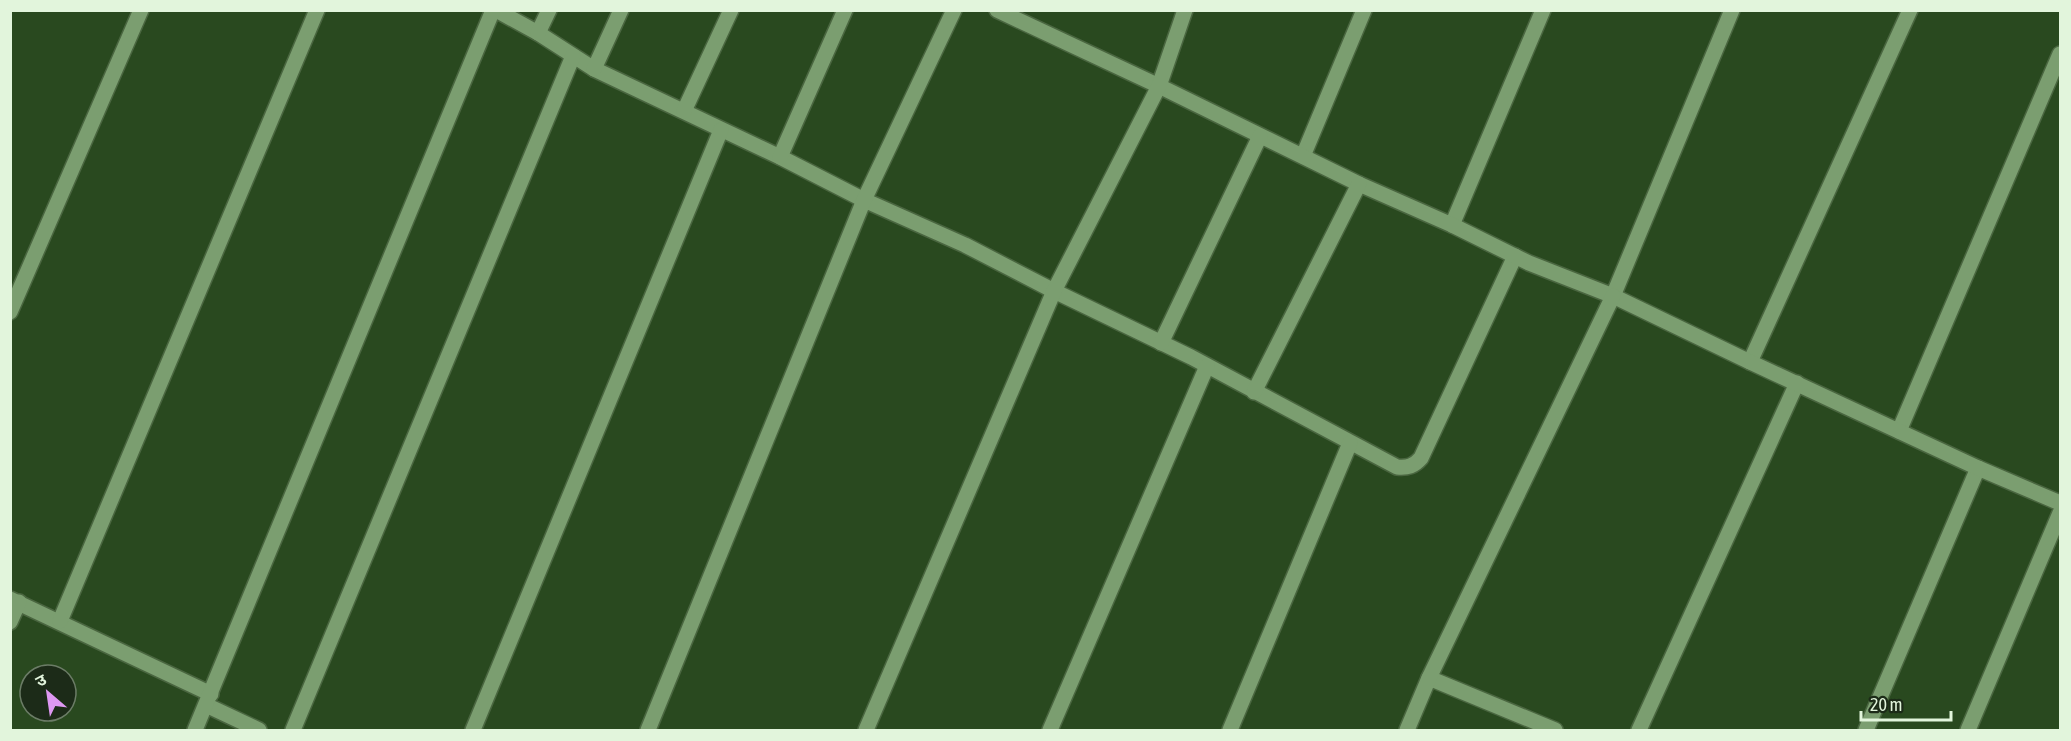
<svg xmlns="http://www.w3.org/2000/svg" width="2071" height="741" font-family="'Asap Condensed','Noto Sans Devanagari',sans-serif">
	<style>
		.lines { fill: none; stroke-linecap: round; stroke-linejoin: round }
		.lane-casing { stroke: #4a6640; stroke-width: 18 }
		.street-casing { stroke: #4a6640; stroke-width: 18 }
		.lane { stroke: #7b9e70; stroke-width: 15 }
		.street { stroke: #7b9e70; stroke-width: 15 }
	</style>
	<rect width="100%" height="100%" fill="#29491f"/>
	<g class="lines">
		<defs>
			<g id="lane">
				<polyline points="1303,156 1364,10"/>
				<polyline points="1452,225 1543,10"/>
				<polyline points="1613,296 1732,10"/>
				<polyline points="1750,362 1910,10"/>
				<polyline points="1899,431 2060,54"/>
				<polyline points="1429,678 1555,730"/>
				<polyline points="1639,730 1797,383"/>
				<polyline points="1866,730 1978,468"/>
				<polyline points="1968,730 2060,513"/>
			</g>
			<g id="street">
				<path d="M 496,10 L 538,33 L 594,69 L 780,157 L 864,200 L 965,245 L 1054,291 L 1191,357 L 1397,467 C 1408,468 1414,466 1421,458 L 1515,256"/>
				<polyline points="997,10 1159,86 1359,184 1452,225 1529,263 1613,296 1750,362 1978,468 2060,503"/>
				<polyline points="538,33 549,10"/>
				<polyline points="594,69 621,10"/>
				<polyline points="684,111 731,10"/>
				<polyline points="780,157 845,10"/>
				<polyline points="10,312 141,10"/>
				<polyline points="1161,343 1260,136"/>
				<polyline points="1254,392 1359,184"/>
				<polyline points="10,599 211,694"/>
				<polyline points="60,621 317,10"/>
				<polyline points="10,622 19,602"/>
				<polyline points="206,705 259,730"/>
				<polyline points="195,730 493,10"/>
				<polyline points="293,730 573,56"/>
				<polyline points="473,730 721,130"/>
				<polyline points="648,730 864,200 954,10"/>
				<polyline points="866,730 1054,291 1159,86 1185,10"/>
				<polyline points="1050,730 1207,366"/>
				<polyline points="1230,730 1350,443"/>
				<polyline points="1407,730 1429,678 1613,296"/>
			</g>
		</defs>
		<use href="#lane" class="lane-casing"/>
		<use href="#street" class="street-casing"/>
		<use href="#lane" class="lane"/>
		<use href="#street" class="street"/>
	</g>
	<rect width="2071" height="741" fill="none" stroke="#e2f5dc" stroke-width="24"/>
	<g transform="translate(48 693) rotate(331)"><circle r="28" fill="#1c2b18" stroke="#6b7c66" stroke-width="1.5"/>
	<path d="M0-4.5L10 22L0 15L-10 22Z" fill="#de98f2"/>
	<text y="-9" font-size="16" font-weight="bold" text-anchor="middle" fill="#e2f5dc">उ</text>
	</g>
	<path d="M1861 711v9h90v-9" fill="none" stroke="#e2f5dc" stroke-width="3"/>
	<text x="1870" y="711" font-size="18" fill="#e2f5dc" stroke="#1c2b18" stroke-width="4.5" paint-order="stroke">20 m</text>
</svg>
